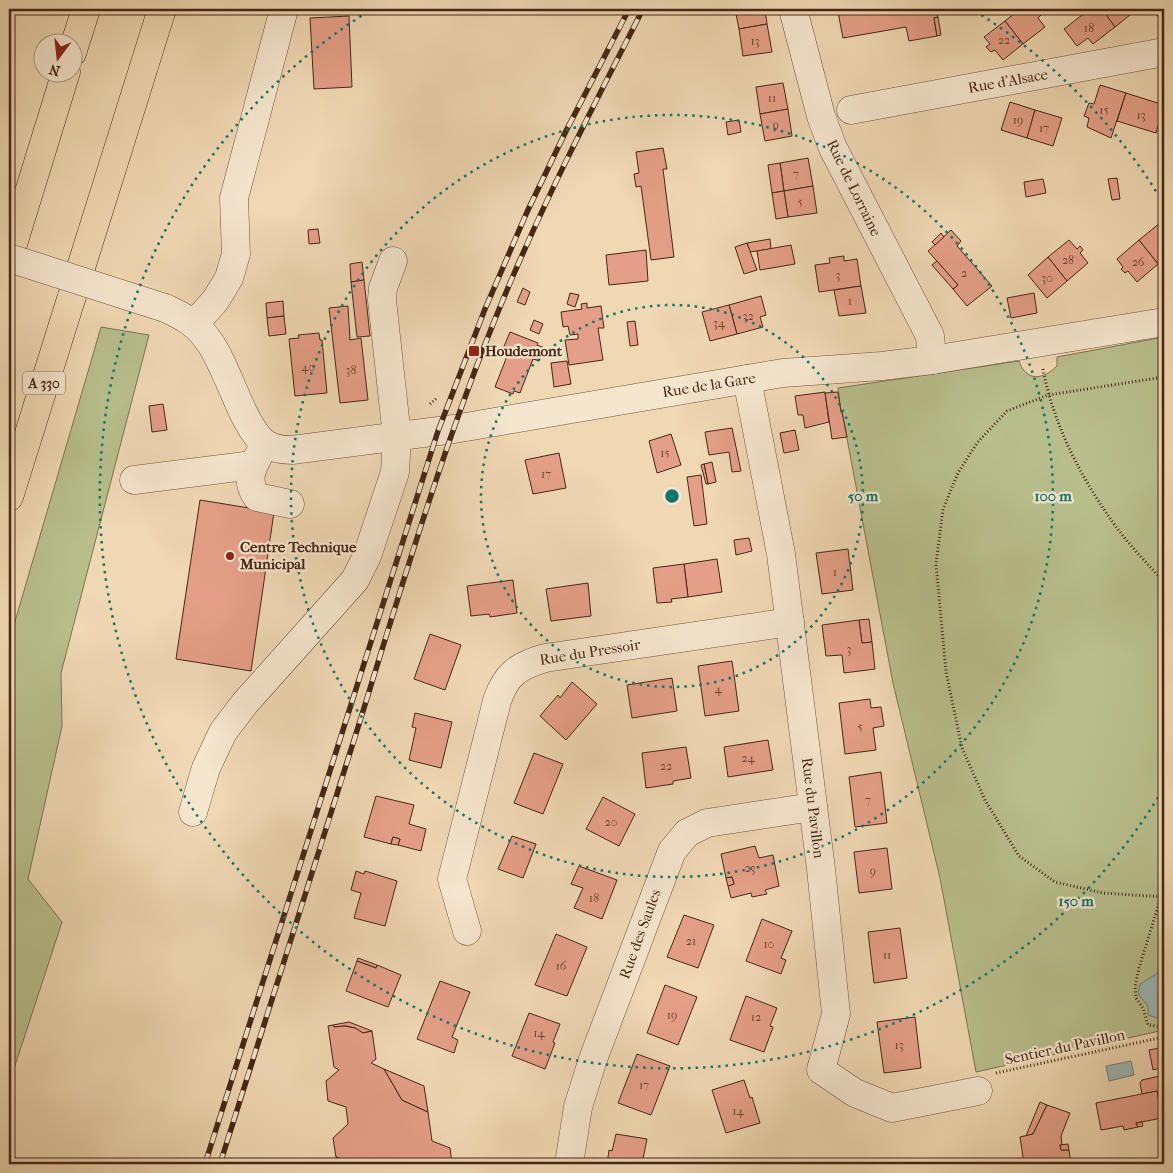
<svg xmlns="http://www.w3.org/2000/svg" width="1173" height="1173" font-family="'IM FELL French Canon',serif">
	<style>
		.green { fill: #b8bf8d; stroke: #7f7351 }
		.water { fill: #9eb8b6; stroke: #7b7e76 }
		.building { fill: #e59f88; stroke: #462715 }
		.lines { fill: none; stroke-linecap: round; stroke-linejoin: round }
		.minor-casing { stroke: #70533c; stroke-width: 29 }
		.highway-casing { stroke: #462715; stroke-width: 29 }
		.path { stroke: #462715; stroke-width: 3; stroke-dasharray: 1 2.5; stroke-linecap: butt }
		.minor { stroke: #f5e6ce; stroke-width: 28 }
		.highway { stroke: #f0d8b3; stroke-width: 28 }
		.rail-casing { stroke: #462715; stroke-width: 5.5 }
		.rail { stroke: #f5e6ce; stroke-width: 4; stroke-dasharray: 11; stroke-linecap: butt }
		.minor-bridge-casing { stroke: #70533c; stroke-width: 29; stroke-linecap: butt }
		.minor-bridge { stroke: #f5e6ce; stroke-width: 28 }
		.ring { fill: none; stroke: #0f766e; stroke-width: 2.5; stroke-dasharray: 2.5 5 }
		.poi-dot { fill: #8f2418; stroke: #f5e6ce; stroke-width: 2 }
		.labels { text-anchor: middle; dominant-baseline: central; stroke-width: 4.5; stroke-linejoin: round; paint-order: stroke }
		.number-label { font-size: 12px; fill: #6e4532 }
		.shield { fill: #f5e6ce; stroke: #7a604c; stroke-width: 1 }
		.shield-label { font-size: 14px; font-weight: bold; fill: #462715 }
		.street-label { font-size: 15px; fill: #462715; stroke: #f5e6ce }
		.poi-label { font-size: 15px; font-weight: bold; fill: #462715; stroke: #f5e6ce; text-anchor: start }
		.centre { fill: #0f766e; stroke: #f5e6ce; stroke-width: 2.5 }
		.ring-label { font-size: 15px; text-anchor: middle; font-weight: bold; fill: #0f766e; stroke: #f5e6ce; stroke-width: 4.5; stroke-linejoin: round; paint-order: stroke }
	</style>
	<rect width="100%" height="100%" fill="#f0d8b3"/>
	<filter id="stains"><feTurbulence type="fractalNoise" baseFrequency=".004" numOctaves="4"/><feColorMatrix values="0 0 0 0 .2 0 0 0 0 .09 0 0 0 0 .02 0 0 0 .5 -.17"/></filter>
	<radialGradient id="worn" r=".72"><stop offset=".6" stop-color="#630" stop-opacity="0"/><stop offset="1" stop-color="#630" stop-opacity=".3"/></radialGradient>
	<g class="green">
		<polygon points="101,327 149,335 61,673 62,726 28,879 62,922 9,1084 9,642"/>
		<path d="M 1164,337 L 1164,1030 L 976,1072 L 940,878 L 893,683 L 842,412 L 841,412 L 838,388 L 1019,361 C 1026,382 1043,380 1057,366 L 1057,357 Z"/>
	</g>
	<g class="water">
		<path d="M 1164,969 L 1164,1020 L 1148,1015 C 1150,1002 1143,1003 1138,993 L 1140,984 Z"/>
		<polygon points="1131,1061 1134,1075 1109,1081 1106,1066"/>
	</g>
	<g class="building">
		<polygon points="735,9 765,9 767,24 739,29"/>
		<polygon points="846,9 936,9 938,17 934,18 937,36 909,41 906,27 843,38 838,12 846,10"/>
		<polygon points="1020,9 1031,9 1033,12 1037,9 1041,15 1038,18 1045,27 1023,44 1005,21"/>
		<polygon points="1090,9 1102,9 1115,27 1093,44 1088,38 1077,46 1064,29"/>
		<polygon points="1102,9 1133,9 1135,11 1115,27"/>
		<polygon points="1152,9 1164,9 1164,24"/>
		<polygon points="349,16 352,87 314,89 310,18"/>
		<polygon points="938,17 941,35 937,36 934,18"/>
		<polygon points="1005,21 1023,44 1003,60 995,50 991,52 986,47 990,44 984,37"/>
		<polygon points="767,24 772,52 743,56 739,29"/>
		<polygon points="783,83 788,109 760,114 756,87"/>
		<polygon points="1100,85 1126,93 1111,138 1087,127 1089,118 1084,116 1089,103 1094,104"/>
		<polygon points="1126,93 1164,105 1156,133 1117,121"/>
		<polygon points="1162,97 1164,98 1164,105 1160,103"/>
		<polygon points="1010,102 1035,110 1027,138 1001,130"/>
		<polygon points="788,109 792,136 765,141 760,114"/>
		<polygon points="1035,110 1062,118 1053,146 1027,138"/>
		<polygon points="739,120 741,132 728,135 726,122"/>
		<polygon points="663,148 667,169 663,169 674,257 651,260 641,186 636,187 634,174 639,173 636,152"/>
		<polygon points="808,158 813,186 784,191 780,163"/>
		<polygon points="780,163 784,191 772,193 768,165"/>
		<polygon points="1117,178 1120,199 1112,200 1108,179"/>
		<polygon points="1043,179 1046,193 1026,197 1024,182"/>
		<polygon points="813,186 817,213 788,217 784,191"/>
		<polygon points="784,191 788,217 776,219 772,193"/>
		<polygon points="1160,223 1164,228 1164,259 1158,264 1139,240"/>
		<polygon points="318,229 320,243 309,244 308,230"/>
		<polygon points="951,230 961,241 957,246 992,286 967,306 953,289 958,285 928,251"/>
		<polygon points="941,233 944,237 935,245 932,242"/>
		<polygon points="770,239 771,249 750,252 747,243"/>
		<polygon points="1069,240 1077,249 1080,246 1083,250 1080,253 1088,263 1067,281 1048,257"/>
		<polygon points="1139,240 1158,264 1137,282 1128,271 1125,273 1121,269 1123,267 1117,259"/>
		<polygon points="747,243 757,270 744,274 735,247"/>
		<polygon points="791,245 795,264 760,270 757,251"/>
		<polygon points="646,250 648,281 609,285 606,255"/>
		<polygon points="844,256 844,261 857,259 861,286 819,292 815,265 830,263 829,258"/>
		<polygon points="1048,257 1067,281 1047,298 1028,275"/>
		<polygon points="937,261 958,285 953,289 932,265"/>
		<polygon points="362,262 364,280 351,282 350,264"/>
		<polygon points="364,280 370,336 357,337 351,282"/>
		<polygon points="861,286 866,313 839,316 834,290"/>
		<polygon points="523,288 530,292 525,305 517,302"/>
		<polygon points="570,293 579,295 575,307 567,304"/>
		<polygon points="1034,293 1037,313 1011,318 1007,298"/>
		<polygon points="761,296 766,315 760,317 763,327 737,334 729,305"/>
		<polygon points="283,301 284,316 267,318 266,303"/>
		<polygon points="587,303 587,308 601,306 604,328 598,328 603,360 569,365 565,340 578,339 578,334 570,335 568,326 563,327 561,312 582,309 581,304"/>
		<polygon points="729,305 737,334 710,341 702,312"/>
		<polygon points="348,306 350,340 361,338 368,400 340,403 329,308"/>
		<polygon points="284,316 286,334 269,336 267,318"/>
		<polygon points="534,320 543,324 539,334 530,330"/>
		<polygon points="635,321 638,345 630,346 627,322"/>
		<polygon points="510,332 538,343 537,345 545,348 539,361 533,359 520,393 514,391 513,394 495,387 509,351 503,349"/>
		<polygon points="319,333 320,340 322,340 327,393 295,396 289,339 299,338 298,335"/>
		<polygon points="567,361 571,384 554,387 551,363"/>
		<polygon points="825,392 829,422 805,428 803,415 798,415 795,396"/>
		<polygon points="838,392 841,412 842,412 847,437 832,439 825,393"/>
		<polygon points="163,404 167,430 152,432 149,406"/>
		<polygon points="732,428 741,471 732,472 729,452 709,455 705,432"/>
		<polygon points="795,430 799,450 784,453 780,433"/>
		<polygon points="671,434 681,465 657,473 649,441"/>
		<polygon points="559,453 566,488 533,494 525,460"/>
		<polygon points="712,462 716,482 708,484 704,464"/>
		<polygon points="704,464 708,484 706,484 701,465"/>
		<polygon points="701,475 707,524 694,526 687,477"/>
		<polygon points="200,500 274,512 251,671 176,659"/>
		<polygon points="749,538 752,551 736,555 734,540"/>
		<polygon points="848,549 853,590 822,594 816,553"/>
		<polygon points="717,559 722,592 688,597 684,564"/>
		<polygon points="684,564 688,597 671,599 672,602 657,603 653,568"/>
		<polygon points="513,580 517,613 490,617 489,614 471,616 467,586"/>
		<polygon points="588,583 591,616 551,621 546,589"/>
		<polygon points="869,619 872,642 862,643 859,620"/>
		<polygon points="859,620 862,643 872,642 875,669 844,673 842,655 826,656 822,625"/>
		<polygon points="430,634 461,645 445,690 414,679"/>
		<polygon points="732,661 739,711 705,716 698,666"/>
		<polygon points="672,678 677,711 632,718 627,685"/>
		<polygon points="572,682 597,704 566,740 540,716 558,695 560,698"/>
		<polygon points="870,699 871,708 881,707 884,726 873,728 876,750 845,754 839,703"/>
		<polygon points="415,713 452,722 441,768 409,760 416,728 412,727"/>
		<polygon points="768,740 773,770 728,777 724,747"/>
		<polygon points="686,747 691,778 673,781 673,784 646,788 642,753"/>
		<polygon points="534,753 563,764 543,814 514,803"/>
		<polygon points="881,772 887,823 855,827 849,777"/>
		<polygon points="376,796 414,805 409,824 426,829 421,851 398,845 400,839 393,837 391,844 364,837"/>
		<polygon points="603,797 635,814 619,846 586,829"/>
		<polygon points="512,836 536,844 523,878 498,869"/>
		<polygon points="393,837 400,839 398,845 391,844"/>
		<polygon points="755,846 759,858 773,855 779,886 765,890 767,894 752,897 751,893 731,898 728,886 734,884 732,877 726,878 721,854"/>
		<polygon points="887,848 892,889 859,893 854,852"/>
		<polygon points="579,866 617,880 602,919 574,908 583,888 571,884"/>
		<polygon points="356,871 364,874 365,871 397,881 385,926 354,918 361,893 351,890"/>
		<polygon points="732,877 734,884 728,886 726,878"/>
		<polygon points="684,915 714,925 698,968 667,957"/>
		<polygon points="762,919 792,931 781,958 786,960 781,974 746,961"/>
		<polygon points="900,928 907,978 874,983 868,932"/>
		<polygon points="556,934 587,947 567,996 535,985"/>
		<polygon points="358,958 377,965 376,968 357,961"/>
		<polygon points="357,961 376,968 377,965 401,975 388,1007 346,991"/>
		<polygon points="440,981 470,992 452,1037 458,1040 454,1053 417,1039"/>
		<polygon points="665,985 697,997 678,1045 647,1033"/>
		<polygon points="746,996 777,1008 770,1026 773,1027 764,1052 730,1040"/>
		<polygon points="529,1013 560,1024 553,1042 555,1043 545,1069 512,1056"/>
		<polygon points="915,1017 921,1068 884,1073 877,1022"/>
		<polygon points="349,1022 372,1031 363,1033 355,1028 346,1026 334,1027 333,1025"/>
		<polygon points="333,1025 334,1027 344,1026 355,1028 363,1033 372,1031 376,1059 371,1063 384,1069 402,1100 428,1112 432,1141 450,1148 452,1164 353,1164 336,1157 333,1138 348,1124 346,1107 328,1101 326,1081 339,1070 334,1067 328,1026"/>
		<polygon points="1164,1047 1164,1067 1153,1070 1149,1050"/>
		<polygon points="637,1054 670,1066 651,1115 618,1103"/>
		<polygon points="384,1069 424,1086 428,1112 402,1100"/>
		<polygon points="1164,1075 1164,1111 1161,1112 1157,1091 1142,1094 1140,1083 1142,1080"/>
		<polygon points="744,1080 750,1098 752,1097 760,1123 726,1133 712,1090"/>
		<polygon points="1157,1091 1162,1118 1136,1123 1138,1127 1124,1130 1123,1126 1101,1130 1096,1103"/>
		<polygon points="1040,1102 1047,1105 1033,1134 1026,1136"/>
		<polygon points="1047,1105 1070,1113 1061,1136 1062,1145 1060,1145 1061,1150 1069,1150 1071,1164 1024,1164 1020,1137 1033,1134"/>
		<polygon points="1142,1122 1143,1126 1138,1127 1136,1123"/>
		<polygon points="616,1134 647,1139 642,1164 607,1164 609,1150 612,1151"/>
		<polygon points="1068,1144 1069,1150 1061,1150 1060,1145"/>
		<polygon points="336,1157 353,1163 353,1164 338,1164"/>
	</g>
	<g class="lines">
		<defs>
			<g id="minor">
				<polyline points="793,9 821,116 833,148 930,336 932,360"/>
				<polyline points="851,110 1164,52"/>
				<path d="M 165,308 C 183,316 197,324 208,340 C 227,364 244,431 266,444 C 274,449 283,450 292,450 L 454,429 L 783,373 L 882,366 L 932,360 L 1164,322"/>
				<polyline points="194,324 215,301 229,278 236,254 234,198 284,9"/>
				<polyline points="747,379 781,554 821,869 836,1014 821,1070 855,1093 892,1108 978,1091"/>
				<path d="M 262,449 C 253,466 244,479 257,497 L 290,504"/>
				<polyline points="134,480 253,465"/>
				<polyline points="193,812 206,768 223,732 245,703 355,580 367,556 395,472 397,437 382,300 383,288 393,261"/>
				<path d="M 467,931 L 452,879 L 497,701 C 506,674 518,666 545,658 L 790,622"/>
				<polyline points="569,1164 578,1107 593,1059 672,851 687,833 707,823 813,807"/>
			</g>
			<g id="highway">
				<polyline points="72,53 86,9"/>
				<polyline points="9,257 66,72"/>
				<polyline points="9,497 162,9"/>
			</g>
		</defs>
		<use href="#minor" class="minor-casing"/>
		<use href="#highway" class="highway-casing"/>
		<g class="path">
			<path d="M 1043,369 C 1053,423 1080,476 1112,521 C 1127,543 1147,563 1164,582"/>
			<polyline points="1164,377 1048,395 1007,411 977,443 958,473 943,509 936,564 946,672 962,748 985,800 1019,856 1055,882 1103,893 1164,897"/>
			<polyline points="430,404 437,398"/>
			<polyline points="1164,887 1139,968 1135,987 1136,998 1143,1008 1148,1025 1164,1027"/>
			<polyline points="996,1073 1164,1037"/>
		</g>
		<use href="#minor" class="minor"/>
		<use href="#highway" class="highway"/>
		<defs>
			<g id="rail">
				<polyline points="205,1164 438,431 485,309 527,212 566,131 629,9"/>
				<path d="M 220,1164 C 266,1016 314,869 360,721 C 406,572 451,420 513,276 C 552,185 598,97 643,9"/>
			</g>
		</defs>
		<use href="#rail" class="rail-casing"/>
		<use href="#rail" class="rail"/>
		<defs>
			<polyline id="minor-bridge" points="9,258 165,308"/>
		</defs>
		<use href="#minor-bridge" class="minor-bridge-casing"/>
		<use href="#minor-bridge" class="minor-bridge"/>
	</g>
	<g class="ring">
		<circle cx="672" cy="496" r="191"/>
		<circle cx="672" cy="496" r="381"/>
		<path d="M1162 791A572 572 0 1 1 369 11M975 11A572 572 0 0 1 1162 201"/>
	</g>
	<g class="poi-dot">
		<rect x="468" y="345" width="12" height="12" rx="2.5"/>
		<circle cx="230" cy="556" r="5"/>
	</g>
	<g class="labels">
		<g class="number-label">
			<text x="1089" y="28">18</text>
			<text x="1004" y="40">22</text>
			<text x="755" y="41">13</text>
			<text x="772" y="98">11</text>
			<text x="1104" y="110">15</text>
			<text x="1141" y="115">13</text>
			<text x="1018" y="120">19</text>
			<text x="776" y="125">9</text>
			<text x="1044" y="128">17</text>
			<text x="796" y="174">7</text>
			<text x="800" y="202">5</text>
			<text x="1068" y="260">28</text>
			<text x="1138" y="262">26</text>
			<text x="964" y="273">2</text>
			<text x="838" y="275">3</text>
			<text x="1047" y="278">30</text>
			<text x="850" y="301">1</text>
			<text x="748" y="316">32</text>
			<text x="719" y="323">34</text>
			<text x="308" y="367">40</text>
			<text x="351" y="370">38</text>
			<text x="665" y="453">15</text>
			<text x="546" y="474">17</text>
			<text x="835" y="572">1</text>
			<text x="849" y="649">3</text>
			<text x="718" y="689">4</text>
			<text x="860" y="727">5</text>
			<text x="748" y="758">24</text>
			<text x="666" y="766">22</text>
			<text x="868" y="800">7</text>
			<text x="611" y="822">20</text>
			<text x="750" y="868">23</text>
			<text x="873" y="871">9</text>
			<text x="594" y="898">18</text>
			<text x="691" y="941">21</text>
			<text x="769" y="944">10</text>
			<text x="887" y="955">11</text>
			<text x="561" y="966">16</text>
			<text x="672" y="1015">19</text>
			<text x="756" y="1017">12</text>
			<text x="539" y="1033">14</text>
			<text x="899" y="1045">13</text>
			<text x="644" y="1085">17</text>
			<text x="738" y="1111">14</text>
		</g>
		<rect class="shield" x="23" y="371.5" width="42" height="23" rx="4"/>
		<g class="shield-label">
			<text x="44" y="383">A 330</text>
		</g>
		<g class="street-label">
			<text transform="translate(1008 81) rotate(-10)">Rue d'Alsace</text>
			<text transform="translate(854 188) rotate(64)">Rue de Lorraine</text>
			<text transform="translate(709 385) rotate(-9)">Rue de la Gare</text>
			<text transform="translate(590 652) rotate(-9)">Rue du Pressoir</text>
			<text transform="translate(813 808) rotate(83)">Rue du Pavillon</text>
			<text transform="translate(640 934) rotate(-70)">Rue des Saules</text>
			<text transform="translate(1065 1047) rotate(-12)">Sentier du Pavillon</text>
		</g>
		<g class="poi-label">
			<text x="485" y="351">Houdemont</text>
			<text x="240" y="547">Centre Technique<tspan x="240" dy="17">Municipal</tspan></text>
		</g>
	</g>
	<circle cx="672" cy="496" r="8" class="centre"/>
	<g class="ring-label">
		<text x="863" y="501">50 m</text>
		<text x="1053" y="501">100 m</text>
		<text x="1076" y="906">150 m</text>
	</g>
	<rect width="1173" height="1173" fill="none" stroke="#f0d8b3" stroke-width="30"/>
	<rect x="10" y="10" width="1153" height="1153" fill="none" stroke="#462715" stroke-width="2.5"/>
	<rect x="15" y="15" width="1143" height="1143" fill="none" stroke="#462715"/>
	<g transform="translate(58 58) rotate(195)"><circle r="24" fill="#f5e6ce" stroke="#af9a84"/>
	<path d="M0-4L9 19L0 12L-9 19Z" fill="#8f2418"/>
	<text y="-8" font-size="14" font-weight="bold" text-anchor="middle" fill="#462715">N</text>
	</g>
	<rect width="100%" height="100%" filter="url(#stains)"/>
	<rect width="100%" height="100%" fill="url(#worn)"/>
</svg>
